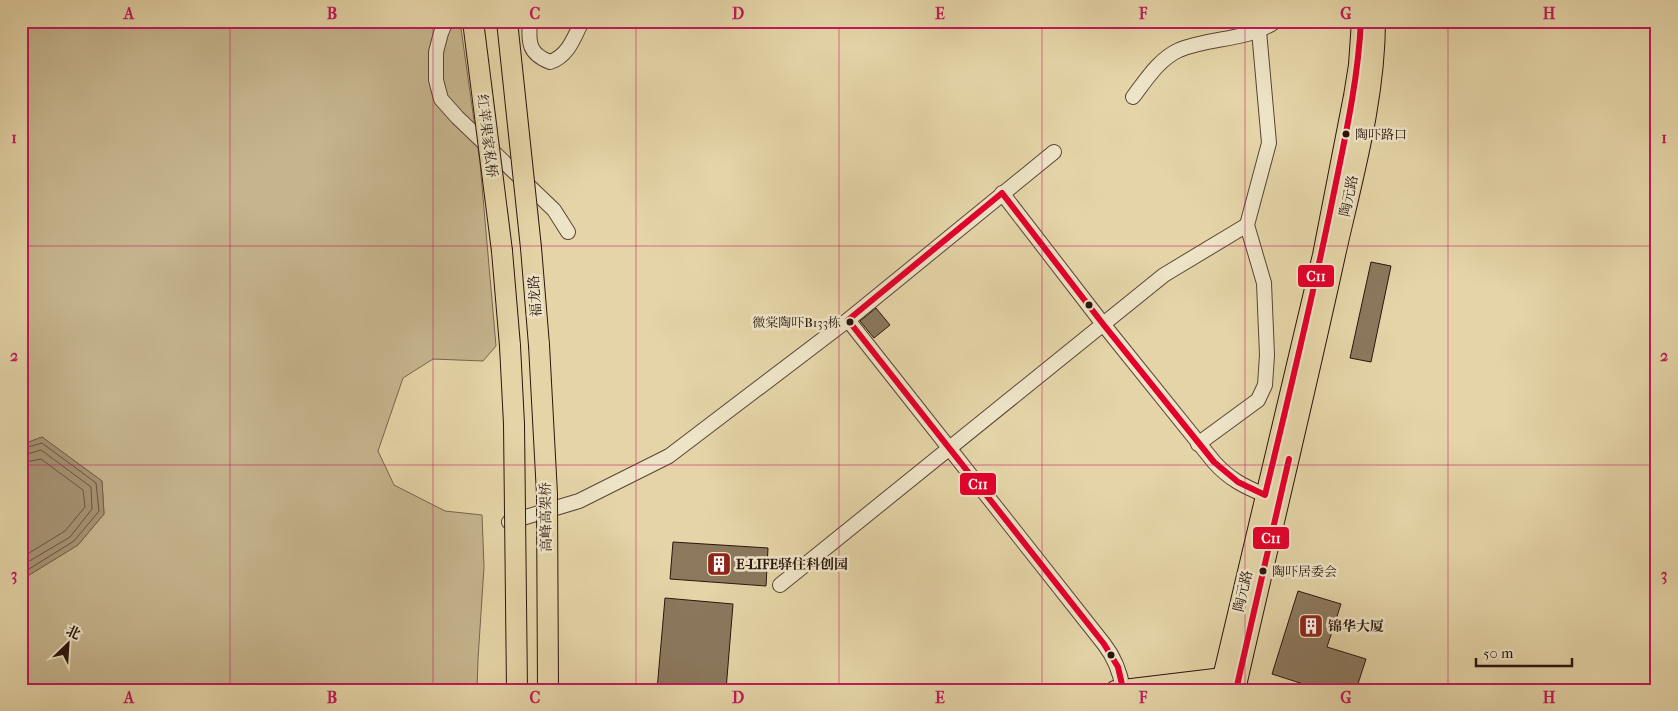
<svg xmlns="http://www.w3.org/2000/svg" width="1678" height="711" font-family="'IM FELL French Canon','Noto Serif SC',serif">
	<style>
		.green { fill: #c5b48d; stroke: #78644d }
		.water { fill: #a59373; stroke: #74614a }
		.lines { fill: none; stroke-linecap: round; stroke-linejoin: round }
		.shore { stroke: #685440; stroke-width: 1 }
		.building { fill: #8b785d; stroke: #2b150d }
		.minor-casing { stroke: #594534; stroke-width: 16 }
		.major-casing { stroke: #2b150d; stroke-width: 20 }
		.highway-casing { stroke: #2b150d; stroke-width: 22 }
		.minor { stroke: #ede3c6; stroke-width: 14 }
		.major { stroke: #e4d4a7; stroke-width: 18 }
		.highway { stroke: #e4d4a7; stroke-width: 20 }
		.highway-bridge-casing { stroke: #2b150d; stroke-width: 22; stroke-linecap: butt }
		.highway-bridge { stroke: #e4d4a7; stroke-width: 20 }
		.bus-1-casing { stroke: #ede3c6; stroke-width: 10 }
		.bus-1 { stroke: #e4002b; stroke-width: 6 }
		.grid { fill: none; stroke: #c2185b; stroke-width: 1; stroke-opacity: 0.55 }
		.bus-dot { fill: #2b150d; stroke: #ede3c6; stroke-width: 2 }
		.labels { text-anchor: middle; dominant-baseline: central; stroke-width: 5; stroke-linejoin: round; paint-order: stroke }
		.bus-label { font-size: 13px; fill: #2b150d; stroke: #ede3c6; text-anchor: start }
		.street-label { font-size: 14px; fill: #2b150d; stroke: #ede3c6 }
		.poi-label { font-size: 14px; font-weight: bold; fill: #2b150d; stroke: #ede3c6; text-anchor: start }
		.line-badge { stroke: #ede3c6; stroke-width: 2 }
		.badge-label { font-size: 14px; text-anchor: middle; font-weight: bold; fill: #fff }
		.neatline { fill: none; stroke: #c2185b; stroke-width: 2 }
		.grid-label { font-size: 16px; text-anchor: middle; font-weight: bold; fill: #c2185b }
	</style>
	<rect width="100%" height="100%" fill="#e4d4a7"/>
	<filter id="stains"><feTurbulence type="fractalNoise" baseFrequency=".004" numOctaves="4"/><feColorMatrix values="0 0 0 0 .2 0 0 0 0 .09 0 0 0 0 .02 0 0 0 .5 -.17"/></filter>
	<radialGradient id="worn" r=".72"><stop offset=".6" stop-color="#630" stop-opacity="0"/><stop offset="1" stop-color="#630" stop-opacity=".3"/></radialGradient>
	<polygon class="green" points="21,21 460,21 480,163 496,346 483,361 433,359 403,378 378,451 394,485 445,511 482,515 484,567 478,659 477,690 21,690 21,580 78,545 104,514 102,481 42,437 21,445"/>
	<polygon class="water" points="42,437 102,481 104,514 78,545 21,580 21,445"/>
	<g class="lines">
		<g class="shore">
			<polyline points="21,449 42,443 96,483 99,511 74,541 21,574"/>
			<polyline points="21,456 41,450 91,487 92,509 70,537 21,566"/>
			<polyline points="21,463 41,459 83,490 85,507 65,531 21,558"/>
		</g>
	</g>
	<g class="building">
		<polygon points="1371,262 1391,266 1371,362 1350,358"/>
		<polygon points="876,308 890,325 874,338 860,321"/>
		<polygon points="673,542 768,548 766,586 670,579"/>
		<polygon points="1298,591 1341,604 1327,647 1366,659 1356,690 1322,690 1272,674"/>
		<polygon points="665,598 733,604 726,690 657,690"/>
	</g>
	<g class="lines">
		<defs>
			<g id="minor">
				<polyline points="446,21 441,33 436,52 436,80 441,99 457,117 554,210 568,232"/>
				<path d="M 530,21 C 528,43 529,54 550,62 C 568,56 574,38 582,21"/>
				<path d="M 1133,97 C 1146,80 1159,59 1179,50 C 1210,37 1248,41 1276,21"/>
				<path d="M 1002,193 L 1103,324 L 1214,462 C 1229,479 1245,487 1265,495"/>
				<path d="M 848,320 L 1104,644 C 1115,658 1120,671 1123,689"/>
				<polyline points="1198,444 1258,400 1265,385 1267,355 1264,283 1247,225 1269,143 1259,31 1251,21"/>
				<polyline points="509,522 579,501 669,456 848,320 1054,152"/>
				<polyline points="780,585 1164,275 1247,225"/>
			</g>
			<g id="major">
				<polyline points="1115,690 1223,677"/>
				<polyline points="1219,690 1322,255 1353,96 1358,65 1361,21"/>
				<path d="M 1236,690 C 1269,545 1304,401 1336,255 C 1353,179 1376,100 1376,21"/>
			</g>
			<g id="highway">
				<polyline points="531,248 539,345"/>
				<polyline points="502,251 510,346"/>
			</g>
		</defs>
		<use href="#minor" class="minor-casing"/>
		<use href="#major" class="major-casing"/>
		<use href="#highway" class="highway-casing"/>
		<use href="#minor" class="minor"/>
		<use href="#major" class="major"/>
		<use href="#highway" class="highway"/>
		<defs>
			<g id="highway-bridge">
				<polyline points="473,21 502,251"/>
				<polyline points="507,21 531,248"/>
				<polyline points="539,345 547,494 548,690"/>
				<polyline points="510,346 514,424 517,690"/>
			</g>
		</defs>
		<use href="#highway-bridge" class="highway-bridge-casing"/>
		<use href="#highway-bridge" class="highway-bridge"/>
		<defs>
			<g id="bus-1">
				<path d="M 1117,690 L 1123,689 L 1118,667 L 1104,644 L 848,320 L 1002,193 L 1103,324 L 1214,462 L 1238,482 L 1265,495 C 1289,396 1313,297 1333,197 C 1345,138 1358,81 1361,21"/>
				<polyline points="1236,690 1289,459"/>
			</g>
		</defs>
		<use href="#bus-1" class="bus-1-casing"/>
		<use href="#bus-1" class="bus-1"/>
	</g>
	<path class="grid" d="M 230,21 L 230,690M 433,21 L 433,690M 636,21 L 636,690M 839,21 L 839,690M 1042,21 L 1042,690M 1245,21 L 1245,690M 1448,21 L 1448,690M 21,246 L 1657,246M 21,465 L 1657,465"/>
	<defs>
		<symbol id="building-square" viewBox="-11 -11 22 22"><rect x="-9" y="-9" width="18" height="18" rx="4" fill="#8f2418" stroke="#ede3c6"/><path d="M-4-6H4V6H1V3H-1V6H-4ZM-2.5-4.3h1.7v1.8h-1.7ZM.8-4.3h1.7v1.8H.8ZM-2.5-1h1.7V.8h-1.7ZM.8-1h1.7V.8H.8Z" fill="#fff"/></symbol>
	</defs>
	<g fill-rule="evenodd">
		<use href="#building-square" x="705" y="550" width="28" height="28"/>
		<use href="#building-square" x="1297" y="612" width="28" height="28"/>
	</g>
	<g class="bus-dot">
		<circle cx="1346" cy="134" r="4.5"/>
		<circle cx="1089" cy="305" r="4.5"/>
		<circle cx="850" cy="322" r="4.5"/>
		<circle cx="1263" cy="571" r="4.5"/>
		<circle cx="1111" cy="655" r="4.5"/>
	</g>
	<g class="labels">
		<g class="bus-label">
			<text x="1355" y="134">陶吓路口</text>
			<text x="841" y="322" text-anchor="end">微棠陶吓B133栋</text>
			<text x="1272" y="571">陶吓居委会</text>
		</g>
		<g class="street-label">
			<text transform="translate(487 136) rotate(83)">红苹果家私桥</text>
			<text transform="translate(1349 196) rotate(-78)">陶元路</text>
			<text transform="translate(535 296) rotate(-94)">福龙路</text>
			<text transform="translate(546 517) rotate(-91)">高峰高架桥</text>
			<text transform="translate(1243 591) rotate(-77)">陶元路</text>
		</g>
		<g class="poi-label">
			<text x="736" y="564">E-LIFE驿住科创园</text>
			<text x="1328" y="626">锦华大厦</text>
		</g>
	</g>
	<g class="line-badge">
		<rect x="1297" y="264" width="38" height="24" rx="5" fill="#e4002b"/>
		<rect x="959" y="472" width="38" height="24" rx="5" fill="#e4002b"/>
		<rect x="1252" y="526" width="38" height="24" rx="5" fill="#e4002b"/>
	</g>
	<g class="badge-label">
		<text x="1316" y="281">C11</text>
		<text x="978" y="489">C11</text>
		<text x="1271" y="543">C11</text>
	</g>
	<rect width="1678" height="711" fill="none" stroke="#e4d4a7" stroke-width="55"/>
	<g transform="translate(68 644) rotate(25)" stroke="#ede3c6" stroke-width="4" paint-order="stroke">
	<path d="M0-4L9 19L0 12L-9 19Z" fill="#2b150d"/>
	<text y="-8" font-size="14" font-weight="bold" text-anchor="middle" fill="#2b150d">北</text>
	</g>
	<path d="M1476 658v8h96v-8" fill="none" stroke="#2b150d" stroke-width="2.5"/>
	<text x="1483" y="658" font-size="15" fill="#2b150d" stroke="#ede3c6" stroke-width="4" paint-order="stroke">50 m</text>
	<rect x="28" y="28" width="1622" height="656" class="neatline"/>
	<g class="grid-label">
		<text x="129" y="19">A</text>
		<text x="332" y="19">B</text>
		<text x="535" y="19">C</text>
		<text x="738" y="19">D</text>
		<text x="940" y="19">E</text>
		<text x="1143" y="19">F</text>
		<text x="1346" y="19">G</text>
		<text x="1549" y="19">H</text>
		<text x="14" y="143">1</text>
		<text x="1664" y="143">1</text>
		<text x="14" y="361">2</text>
		<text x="1664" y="361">2</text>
		<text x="14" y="580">3</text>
		<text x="1664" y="580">3</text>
		<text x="129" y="703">A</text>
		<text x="332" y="703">B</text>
		<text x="535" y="703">C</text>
		<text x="738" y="703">D</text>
		<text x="940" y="703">E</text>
		<text x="1143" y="703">F</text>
		<text x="1346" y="703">G</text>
		<text x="1549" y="703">H</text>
	</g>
	<rect width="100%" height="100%" filter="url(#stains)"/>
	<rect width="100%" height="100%" fill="url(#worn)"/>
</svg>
